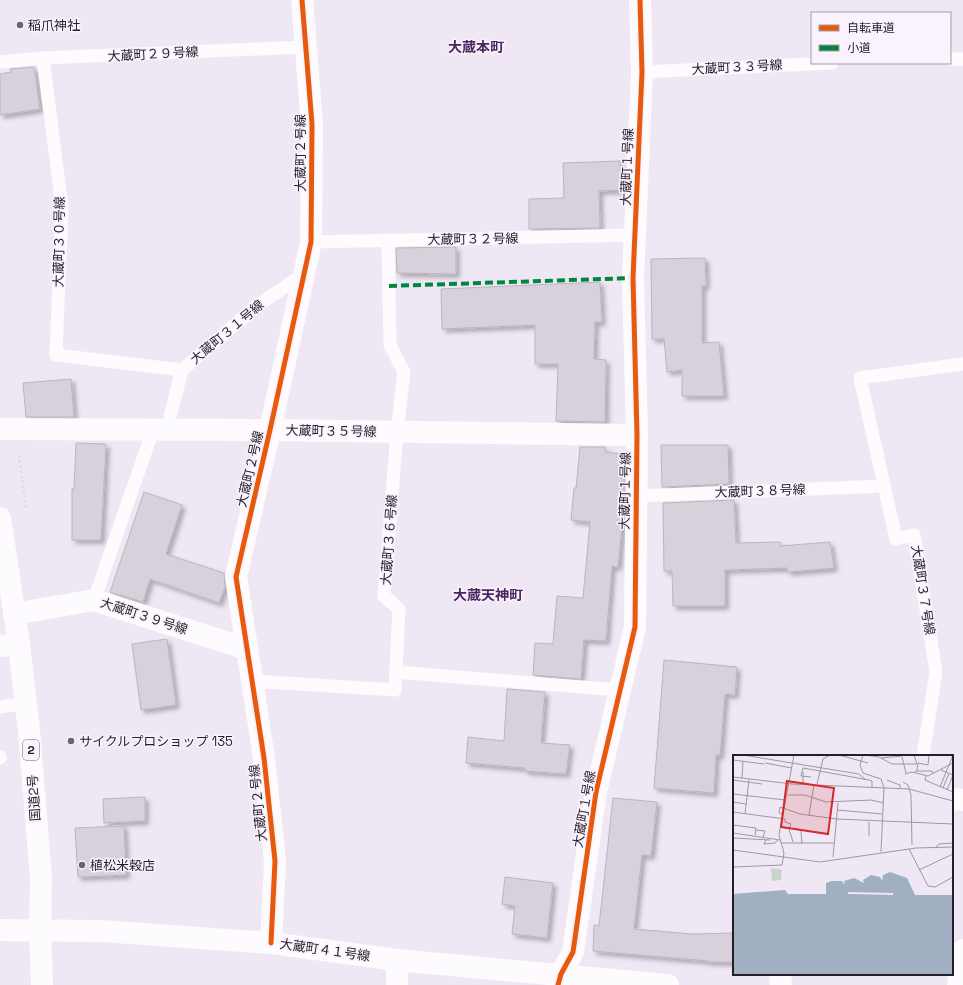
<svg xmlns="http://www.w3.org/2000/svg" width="963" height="985" font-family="'Space Grotesk','Noto Sans JP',sans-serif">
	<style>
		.building { fill: #d8d1db; stroke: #bcb4bf; filter: url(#shadow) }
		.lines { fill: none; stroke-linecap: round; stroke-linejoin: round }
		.path { stroke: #dddbdf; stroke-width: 2.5; stroke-dasharray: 2 3; stroke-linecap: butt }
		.service { stroke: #fdfbfd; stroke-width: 13 }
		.minor { stroke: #fdfbfd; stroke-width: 22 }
		.tertiary { stroke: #fdfbfd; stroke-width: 22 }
		.trunk { stroke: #fdfbfd; stroke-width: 22 }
		.quiet { stroke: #00873e; stroke-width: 4; stroke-dasharray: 8 4; stroke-linecap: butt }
		.cycleway-casing { stroke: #faf2fd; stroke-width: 8 }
		.cycleway { stroke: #e8590c; stroke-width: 5 }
		.poi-dot { fill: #6b646f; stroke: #faf2fd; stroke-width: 1.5 }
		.labels { text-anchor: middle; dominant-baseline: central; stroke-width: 3; stroke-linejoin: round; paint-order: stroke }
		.shield { fill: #faf2fd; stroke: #645e67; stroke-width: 1 }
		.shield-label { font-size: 12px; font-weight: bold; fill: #241e27 }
		.poi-label { font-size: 13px; fill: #241e27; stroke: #faf2fd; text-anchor: start }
		.street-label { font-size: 13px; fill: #241e27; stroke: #faf2fd }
		.neighbourhood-label { font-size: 14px; font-weight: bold; fill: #4a275f; stroke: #faf2fd }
		.inset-road { fill: none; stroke: #9e97a2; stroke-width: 1 }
		.view { fill: #d62828; fill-opacity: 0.15; stroke: #d62828; stroke-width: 2 }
		.inset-edge { fill: none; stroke: #241e27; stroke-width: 2 }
	</style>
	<defs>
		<filter id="shadow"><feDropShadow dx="3.5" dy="3.5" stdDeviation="2" flood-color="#0004"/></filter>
	</defs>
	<rect width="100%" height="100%" fill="#f0e7f4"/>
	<g class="building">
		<polygon points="34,67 40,109 0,115 0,74 11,72 10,69"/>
		<polygon points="620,161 621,190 599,191 600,228 529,229 529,199 564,198 563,163"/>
		<polygon points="456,247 456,274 397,273 396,248"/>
		<polygon points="705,258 706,286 702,286 702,343 719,342 724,396 682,396 682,370 667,372 664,339 652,339 651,259"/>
		<polygon points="600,282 602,322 595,322 594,359 606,360 605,422 556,421 558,364 535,364 535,325 442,329 441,289"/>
		<polygon points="71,379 74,417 26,417 23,383"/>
		<polygon points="76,443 106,444 101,540 72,540 72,489 74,489"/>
		<polygon points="661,445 728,445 729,484 662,487"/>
		<polygon points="580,447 605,447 605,452 624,454 624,506 618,567 612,566 606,641 584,640 581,679 533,675 535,643 553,644 557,596 583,598 590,522 571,520 574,488 576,488"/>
		<polygon points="144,492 182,505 166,554 224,573 225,587 219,603 150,579 143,602 110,592"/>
		<polygon points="734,500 736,543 780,542 780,546 830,542 834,568 788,572 787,568 725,570 725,606 673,606 672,571 664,571 663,503"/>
		<polygon points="167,639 176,705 141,710 132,644"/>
		<polygon points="664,660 737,667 735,695 725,694 720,756 716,755 714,793 654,788"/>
		<polygon points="507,689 545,692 541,743 570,745 566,774 525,771 525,768 466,763 468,737 504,741"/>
		<polygon points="145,797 145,821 104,823 103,799"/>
		<polygon points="613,798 657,802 651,856 642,855 634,929 692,934 734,933 734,962 708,962 708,961 593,951 594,925 599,926"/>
		<polygon points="124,826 126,875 78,877 75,828"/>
		<polygon points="505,877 553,883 547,938 512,934 515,906 502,904"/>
	</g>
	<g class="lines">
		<polyline class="path" points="19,456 26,508"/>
		<g class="service">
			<polyline points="43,58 62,207 56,355 182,370"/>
			<polyline points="950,59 963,59"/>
			<polyline points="0,62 43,58 305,47"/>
			<polyline points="642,72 832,63"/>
			<polyline points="311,242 635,235"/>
			<polyline points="167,429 182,370 258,305 304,274"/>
			<polyline points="636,496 884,486"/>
			<polyline points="94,600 153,430"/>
			<polyline points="396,672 620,690"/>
			<polyline points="252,681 395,690 399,609 384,596 397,432 404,372 390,345 388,241"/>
			<polyline points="0,707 26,703"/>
			<polyline points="923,756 936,672 914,535 896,539 860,378 963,364"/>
			<polyline points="0,758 0,757"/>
		</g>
		<g class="minor">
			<polyline points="0,429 270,430 637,435"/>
			<polyline points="14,614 94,600 247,649"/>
			<polyline points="0,646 19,644"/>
			<polyline points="952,799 963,800"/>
			<polyline points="271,943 275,861 264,758 236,577 270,430 311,242 312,124 302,0"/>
			<polyline points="397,960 397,985"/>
			<polyline points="780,974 781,985"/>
			<polyline points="558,985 561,974 573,952 596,792 635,627 637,435 633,278 642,72 640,0"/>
			<polyline points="958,985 963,950"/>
		</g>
		<polyline class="tertiary" points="0,930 101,931 271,943 397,960 668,985"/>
		<polyline class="trunk" points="0,518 19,644 29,731 41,878 40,930 42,985"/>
		<polyline class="quiet" points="389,286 633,278"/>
		<defs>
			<g id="cycleway">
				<polyline points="271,943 275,861 264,758 236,577 270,430 311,242 312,124 302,0"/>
				<polyline points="558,985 561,974 573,952 596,792 635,627 637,435 633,278 642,72 640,0"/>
			</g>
		</defs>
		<use href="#cycleway" class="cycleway-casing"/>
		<use href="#cycleway" class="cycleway"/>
	</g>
	<g class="poi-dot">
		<circle cx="20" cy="25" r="4"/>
		<circle cx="71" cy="741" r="4"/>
		<circle cx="82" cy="865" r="4"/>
	</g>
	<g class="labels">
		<rect class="shield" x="23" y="740" width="16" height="20" rx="3"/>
		<g class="shield-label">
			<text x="31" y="750">2</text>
		</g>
		<g class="poi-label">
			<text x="28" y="25">稲爪神社</text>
			<text x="79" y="741">サイクルプロショップ 135</text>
			<text x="90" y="865">植松米穀店</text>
		</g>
		<g class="street-label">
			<text transform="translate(153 54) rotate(-3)">大蔵町２９号線</text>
			<text transform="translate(737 67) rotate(-3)">大蔵町３３号線</text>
			<text transform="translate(300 153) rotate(-90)">大蔵町２号線</text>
			<text transform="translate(627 167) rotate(-88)">大蔵町１号線</text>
			<text transform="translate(473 239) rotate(-1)">大蔵町３２号線</text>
			<text transform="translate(59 242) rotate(-89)">大蔵町３０号線</text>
			<text transform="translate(227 332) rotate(-40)">大蔵町３１号線</text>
			<text transform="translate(331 431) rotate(1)">大蔵町３５号線</text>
			<text transform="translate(250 469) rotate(-77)">大蔵町２号線</text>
			<text transform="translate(625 491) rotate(-89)">大蔵町１号線</text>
			<text transform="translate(760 491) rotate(-2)">大蔵町３８号線</text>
			<text transform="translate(389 540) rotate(-86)">大蔵町３６号線</text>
			<text transform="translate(923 590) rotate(81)">大蔵町３７号線</text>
			<text transform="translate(144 616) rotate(18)">大蔵町３９号線</text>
			<text transform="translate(34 798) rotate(-94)">国道2号</text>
			<text transform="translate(258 803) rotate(-96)">大蔵町２号線</text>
			<text transform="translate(584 809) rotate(-80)">大蔵町１号線</text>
			<text transform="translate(325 950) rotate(8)">大蔵町４１号線</text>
		</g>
		<g class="neighbourhood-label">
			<text x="476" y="47">大蔵本町</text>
			<text x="488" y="595">大蔵天神町</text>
		</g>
	</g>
	<g transform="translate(733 755)">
		<rect width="220" height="220" fill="#f0e7f4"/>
		<path d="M 38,113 L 49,115 L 48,125 L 39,126 Z" fill="#c9d4cf"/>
		<path d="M 157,117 L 174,123 L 182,140 L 220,140 L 220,220 L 0,220 L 0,139 L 52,135 L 55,139 L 93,139 L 93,128 L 99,126 L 109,126 L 112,130 L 111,126 L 121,123 L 131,128 L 130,125 L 138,120 L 147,122 L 149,126 L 150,120 Z" fill="#a0afc1"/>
		<path d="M 115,137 L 160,138 L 160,140 L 115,139 Z" fill="#f0e7f4"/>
		<path class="inset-road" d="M 10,0 L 126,19 L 133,25M 106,0 L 135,8M 130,0 L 127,10 L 130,18 L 148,24 L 151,33M 131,0 L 146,2 L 159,9 L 184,9 L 181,0M 169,2 L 173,18M 148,3 L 169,1M 0,5 L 31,9M 32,8 L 59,13M 208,15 L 220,20M 184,16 L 199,16 L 200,18M 70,17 L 70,30M 180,18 L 184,16 L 185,8 L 195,10 L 196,0M 172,19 L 179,17 L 195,21 L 220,8M 193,21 L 192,25 L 220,37M 0,22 L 59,29 L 176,34 L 220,46M 78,22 L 68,21 L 70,13 L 136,25 L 139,26 L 139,32M 9,23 L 10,6M 0,25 L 29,29M 154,25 L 167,30 L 167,33M 170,27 L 175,30 L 178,40 L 179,90M 84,29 L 90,4 L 97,0M 207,32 L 220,0M 210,33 L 216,18M 214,35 L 220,20M 0,39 L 52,45M 55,40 L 72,40 L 93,47 L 138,45 L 151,48M 0,47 L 13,49M 104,55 L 149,59M 0,57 L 52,64 L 52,67 L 58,69 L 56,74M 12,59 L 16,25M 50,59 L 46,58 L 47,52 L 67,59 L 104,64 L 220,69M 76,60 L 81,30M 136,67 L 136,81M 0,70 L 23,73 L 22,80M 47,72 L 56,74 L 60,87M 23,75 L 32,76 L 30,82M 68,76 L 69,89M 0,78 L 47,85M 0,83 L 37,85M 33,85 L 31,89 L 42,88 L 45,85M 48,88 L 101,88M 203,92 L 206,89 L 220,88M 176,94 L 195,131 L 202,132 L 220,122M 0,95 L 87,107 L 183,93 L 220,92M 148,97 L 151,33M 100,102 L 105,48M 0,112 L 49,110 L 51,98 L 46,80 L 61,0M 186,115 L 220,99"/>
		<path class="view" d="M 54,26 L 101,33 L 95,79 L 48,72 Z"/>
		<rect width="220" height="220" class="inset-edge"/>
	</g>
	<rect x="811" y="12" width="140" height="52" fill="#faf2fd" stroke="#a49da7"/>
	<rect x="819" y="25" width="20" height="6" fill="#e8590c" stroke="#a49da7"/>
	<text x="847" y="32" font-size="12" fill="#241e27">自転車道</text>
	<rect x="819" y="45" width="20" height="6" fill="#00873e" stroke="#a49da7"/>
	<text x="847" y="52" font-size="12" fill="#241e27">小道</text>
</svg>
